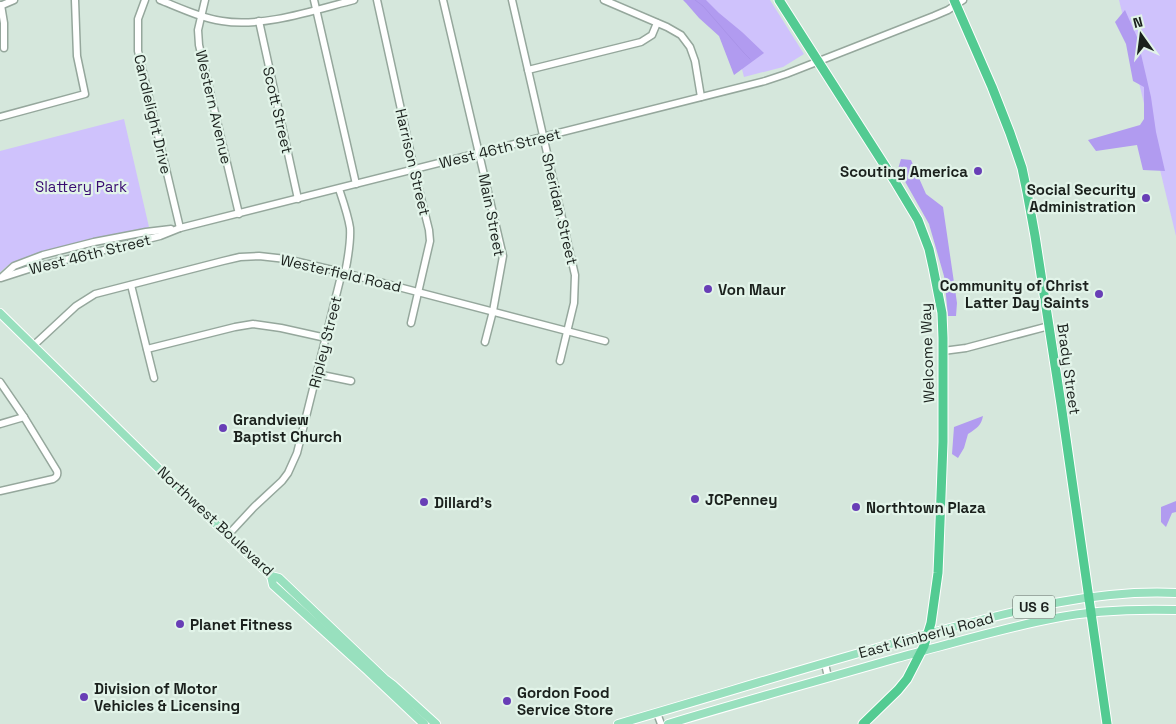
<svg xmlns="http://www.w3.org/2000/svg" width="1176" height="724" font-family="'Space Grotesk',sans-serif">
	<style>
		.green { fill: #cfc2fc }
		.forest { fill: #b19bf0 }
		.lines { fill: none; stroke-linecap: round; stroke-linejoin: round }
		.stream { stroke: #a993e8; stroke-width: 1 }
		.minor-casing { stroke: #95a79c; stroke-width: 9 }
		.major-casing { stroke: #fff; stroke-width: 10 }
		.highway-casing { stroke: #fff; stroke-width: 11 }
		.minor { stroke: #fff; stroke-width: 6 }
		.major { stroke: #98e0be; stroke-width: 8 }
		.highway { stroke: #53cb92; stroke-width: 9 }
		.poi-dot { fill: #683eb6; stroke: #e2f4e9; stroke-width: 2 }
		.labels { text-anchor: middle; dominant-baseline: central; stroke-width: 4.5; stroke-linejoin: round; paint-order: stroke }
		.shield { fill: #e2f4e9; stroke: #57605a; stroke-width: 1 }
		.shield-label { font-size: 14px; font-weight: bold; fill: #1b211d }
		.street-label { font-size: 15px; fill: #1b211d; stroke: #e2f4e9 }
		.poi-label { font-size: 15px; font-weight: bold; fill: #1b211d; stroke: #e2f4e9; text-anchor: start }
		.park-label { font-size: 15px; fill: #390c71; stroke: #e2f4e9 }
	</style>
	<rect width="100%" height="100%" fill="#d5e7dc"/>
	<g class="green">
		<polygon points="702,0 770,0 804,54 783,67 744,77 731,27"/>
		<polygon points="1119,0 1176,0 1176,236"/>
		<polygon points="124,119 149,227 64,246 11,263 0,272 0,151"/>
	</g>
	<g class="forest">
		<polygon points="683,0 706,0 719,13 742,32 764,53 734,75 719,36 699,18 686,3"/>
		<polygon points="1125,10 1137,37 1151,97 1156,132 1165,171 1143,170 1137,145 1096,151 1088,140 1140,125 1144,119 1144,87 1133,81 1126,44 1115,22"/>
		<polygon points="901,159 911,160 926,194 943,207 957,303 956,316 948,316 944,276 929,224 898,169"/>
		<path d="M 983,416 C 981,426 977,428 968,434 L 964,448 L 958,458 L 952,454 L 954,427 Z"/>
		<polygon points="1176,501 1176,512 1172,513 1166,527 1161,522 1161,507"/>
	</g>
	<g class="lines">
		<polyline class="stream" points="695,0 703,6 744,53 750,59"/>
		<defs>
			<g id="minor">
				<polyline points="145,0 138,19 138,51 180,228"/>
				<path d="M 160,0 C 180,8 201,18 222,21 C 262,28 315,10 354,0"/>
				<polyline points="205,0 198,30 199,45 239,214"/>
				<polyline points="314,0 356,184"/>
				<polyline points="377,0 416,178 429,230 430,241 411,323"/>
				<polyline points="443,0 503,256 493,311 485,342"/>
				<polyline points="512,0 575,275 574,303 560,361"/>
				<polyline points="604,0 667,27 681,35 690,47 695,61 701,97"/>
				<polyline points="1,5 4,23 4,48"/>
				<polyline points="0,6 14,0"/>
				<polyline points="259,21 298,199"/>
				<polyline points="528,70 641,42 652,35 657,23"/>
				<polyline points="0,117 85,94 77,56 75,0"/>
				<path d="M 339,189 C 343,201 348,215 350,228 C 351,243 348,258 345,273"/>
				<polyline points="2,277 14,266 43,255 94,242 146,232 171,229"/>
				<polyline points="1,278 29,269 160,236 180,228 765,81 786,74 934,16 948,10 963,0"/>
				<polyline points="131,285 154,378"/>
				<polyline points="34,345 76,306 95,294 223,261 240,257 259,256 286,259 345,273 605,341"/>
				<polyline points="147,349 235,327 253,324 281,328 326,338"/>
				<polyline points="943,351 966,348 1049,326"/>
				<polyline points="317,374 351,381"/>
				<polyline points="0,424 24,417"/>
				<path d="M 0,491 L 53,479 C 57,477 58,475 57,471 L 24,417 L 0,382"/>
				<polyline points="228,535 254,507 282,481 288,473 297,453 342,272"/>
				<polyline points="825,664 828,677"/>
				<polyline points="657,713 661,724"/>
			</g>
			<g id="major">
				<polyline points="0,313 200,509 271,576 279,578 385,679 393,685 436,724"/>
				<polyline points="271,576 273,585 368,671 424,724"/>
				<path d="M 618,724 C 722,694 826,661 931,633 C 1011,612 1092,589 1176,593"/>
				<path d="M 668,724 C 744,701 821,680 897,658 C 950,644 1002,628 1055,618 C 1095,610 1136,609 1176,610"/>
			</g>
			<g id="highway">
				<polyline points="779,0 894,180 918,220 929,249 933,267 942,313 943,338 943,442 939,549 938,573 931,623 924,646 907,679 898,690 863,724"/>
				<polyline points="954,0 992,87 1010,133 1022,168 1027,192 1035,236 1061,404 1107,724"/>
			</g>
		</defs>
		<use href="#minor" class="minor-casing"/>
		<use href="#major" class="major-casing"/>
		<use href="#highway" class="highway-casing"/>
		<use href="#minor" class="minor"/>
		<use href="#major" class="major"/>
		<use href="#highway" class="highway"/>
	</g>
	<g class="poi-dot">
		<circle cx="978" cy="171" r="5"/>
		<circle cx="1146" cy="198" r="5"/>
		<circle cx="708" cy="289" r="5"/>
		<circle cx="1099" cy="294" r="5"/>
		<circle cx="223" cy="428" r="5"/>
		<circle cx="695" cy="499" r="5"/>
		<circle cx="424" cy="502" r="5"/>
		<circle cx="856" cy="507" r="5"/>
		<circle cx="180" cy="624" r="5"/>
		<circle cx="84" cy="697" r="5"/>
		<circle cx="507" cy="701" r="5"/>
	</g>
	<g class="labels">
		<rect class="shield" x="1013" y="595.5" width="42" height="23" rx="4"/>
		<g class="shield-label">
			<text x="1034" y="607">US 6</text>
		</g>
		<g class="street-label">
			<text transform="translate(214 107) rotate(77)">Western Avenue</text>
			<text transform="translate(278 110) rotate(77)">Scott Street</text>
			<text transform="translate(153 114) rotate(77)">Candlelight Drive</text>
			<text transform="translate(500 148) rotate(-14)">West 46th Street</text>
			<text transform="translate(413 162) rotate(77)">Harrison Street</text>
			<text transform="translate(560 209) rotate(77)">Sheridan Street</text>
			<text transform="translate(492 215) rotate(79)">Main Street</text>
			<text transform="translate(90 254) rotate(-14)">West 46th Street</text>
			<text transform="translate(341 273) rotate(13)">Westerfield Road</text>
			<text transform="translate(325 342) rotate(-76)">Ripley Street</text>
			<text transform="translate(927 353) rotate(-92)">Welcome Way</text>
			<text transform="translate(1069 369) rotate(82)">Brady Street</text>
			<text transform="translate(216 521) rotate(43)">Northwest Boulevard</text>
			<text transform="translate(926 635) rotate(-15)">East Kimberly Road</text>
		</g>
		<g class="poi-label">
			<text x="968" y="171" text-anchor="end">Scouting America</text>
			<text x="1136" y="189" text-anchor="end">Social Security<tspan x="1136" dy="17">Administration</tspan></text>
			<text x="1089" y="285" text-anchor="end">Community of Christ<tspan x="1089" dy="17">Latter Day Saints</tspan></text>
			<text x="718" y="289">Von Maur</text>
			<text x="233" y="419">Grandview<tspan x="233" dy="17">Baptist Church</tspan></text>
			<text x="705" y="499">JCPenney</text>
			<text x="434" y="502">Dillard's</text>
			<text x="866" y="507">Northtown Plaza</text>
			<text x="190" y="624">Planet Fitness</text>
			<text x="94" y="688">Division of Motor<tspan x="94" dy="17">Vehicles &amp; Licensing</tspan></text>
			<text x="517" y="692">Gordon Food<tspan x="517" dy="17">Service Store</tspan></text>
		</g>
		<g class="park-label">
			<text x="81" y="186">Slattery Park</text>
		</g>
	</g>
	<g transform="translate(1141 35) rotate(346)" stroke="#e2f4e9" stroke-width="4" paint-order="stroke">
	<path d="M0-4L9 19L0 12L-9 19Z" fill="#1b211d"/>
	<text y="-8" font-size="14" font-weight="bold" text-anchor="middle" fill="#1b211d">N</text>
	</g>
</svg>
